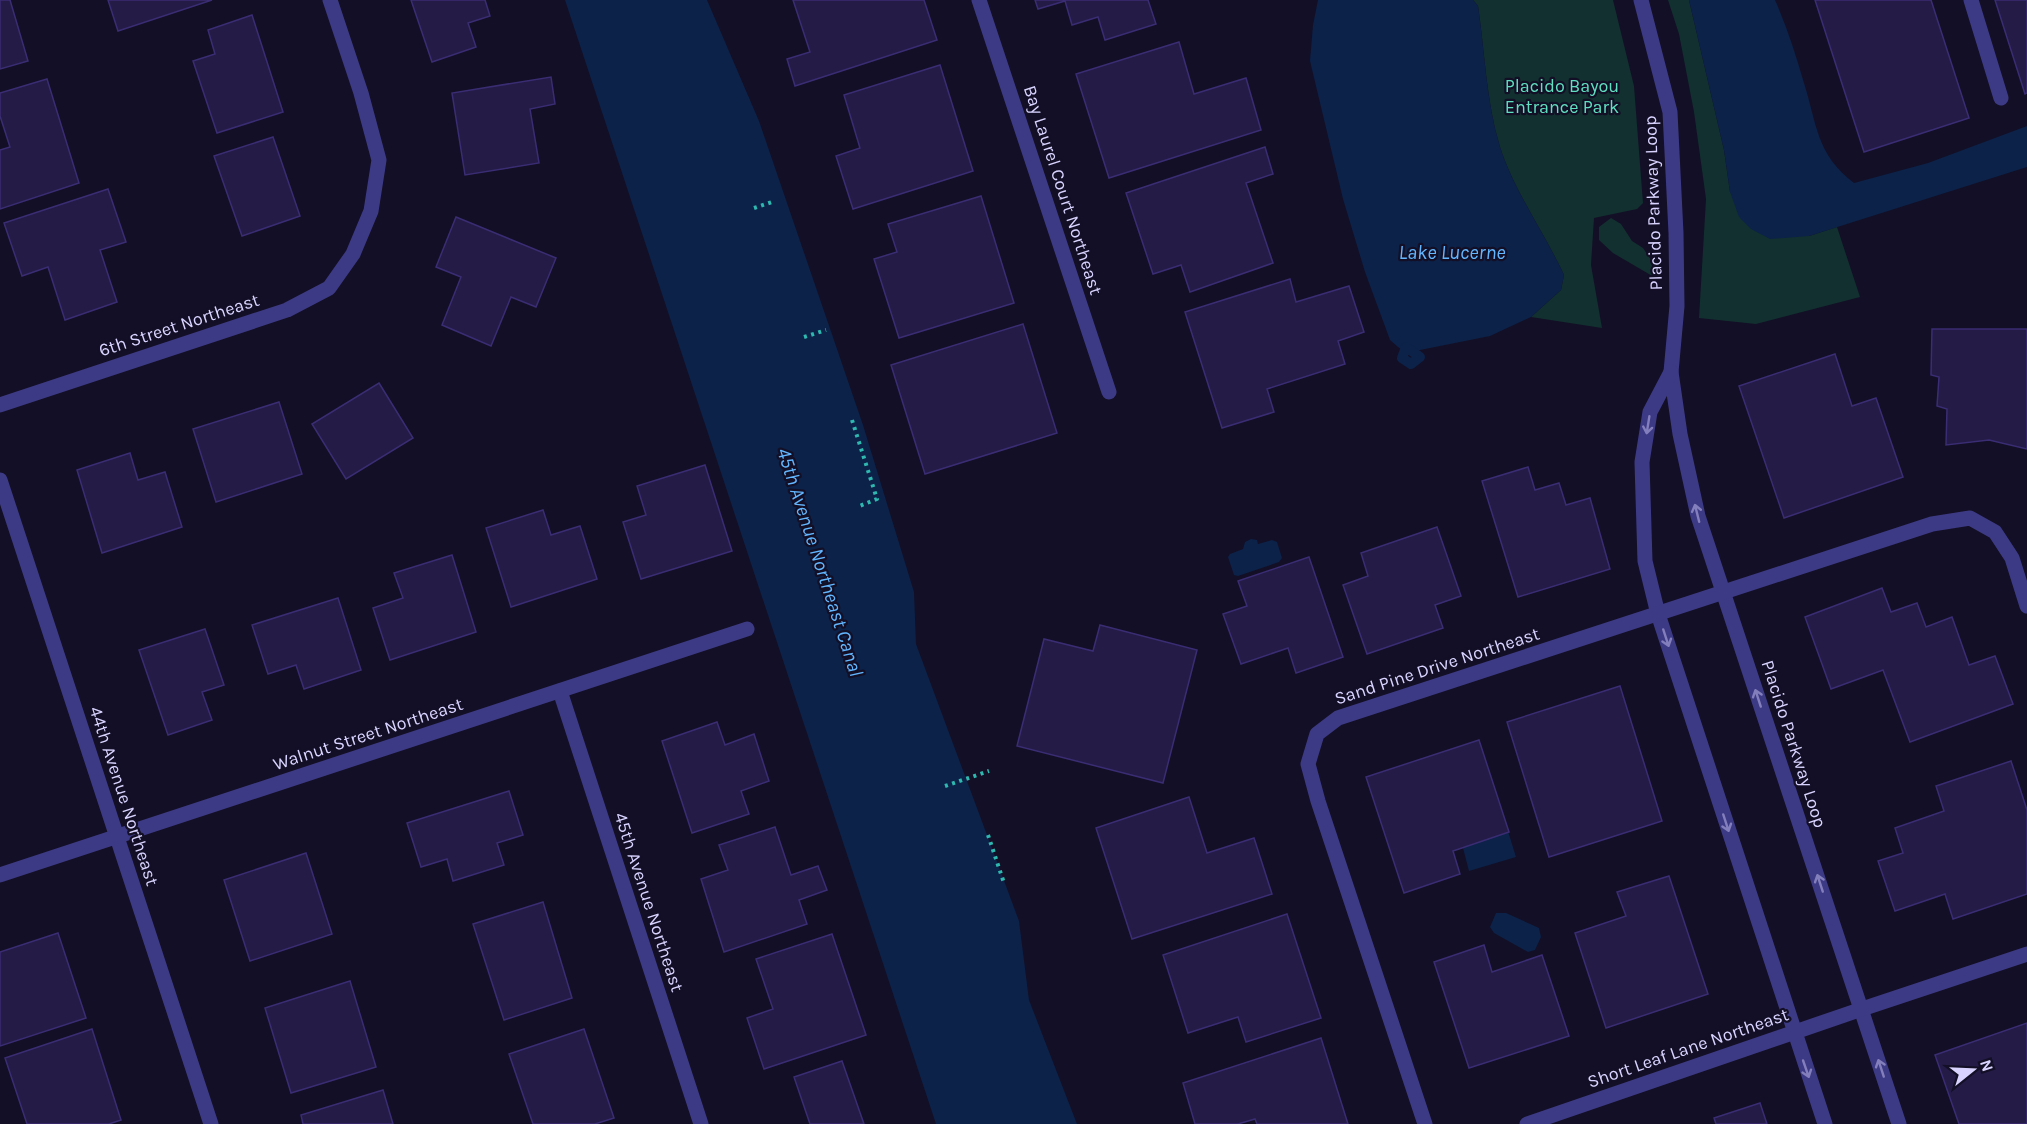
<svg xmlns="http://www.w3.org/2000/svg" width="2027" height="1124" font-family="Karla,sans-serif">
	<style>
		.green { fill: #12302f }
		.water { fill: #0c2248 }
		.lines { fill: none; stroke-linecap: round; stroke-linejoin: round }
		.stream { stroke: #0c2248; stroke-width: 10 }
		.building { fill: #241b47; stroke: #3b2d73; stroke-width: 1.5 }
		.path { stroke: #2fb8b0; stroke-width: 4; stroke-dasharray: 3 4.5; stroke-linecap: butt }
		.minor { stroke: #3d3a85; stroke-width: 15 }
		.oneway { stroke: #837fbc }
		.labels { text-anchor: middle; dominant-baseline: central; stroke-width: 4.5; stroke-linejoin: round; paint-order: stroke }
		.park-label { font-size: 18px; fill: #5fe0c0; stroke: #130f26 }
		.street-label { font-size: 18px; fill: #d9d4ff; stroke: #130f26 }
		.water-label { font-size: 20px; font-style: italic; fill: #62b6ff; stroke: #130f26 }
	</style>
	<rect width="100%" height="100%" fill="#130f26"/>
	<g class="green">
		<path d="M 1473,0 L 1613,0 L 1634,86 L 1643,203 L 1637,209 L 1594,218 L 1591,265 L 1602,328 L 1531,317 L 1561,290 L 1564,275 C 1545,234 1513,189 1500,147 C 1486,101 1485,53 1478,6 Z"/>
		<polygon points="1668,0 1689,0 1724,150 1730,192 1809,236 1837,227 1860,297 1756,324 1699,318 1706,199 1694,112 1679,34"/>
		<polygon points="1611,218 1621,224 1632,241 1643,248 1651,260 1654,277 1613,253 1599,240 1599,227"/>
	</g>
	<g class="water">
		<polygon points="565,0 707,0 759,121 863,425 914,592 916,644 1019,921 1029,1000 1077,1124 936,1124"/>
		<path d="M 1318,0 L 1473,0 L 1478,6 C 1485,53 1486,101 1500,147 C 1513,189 1545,234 1564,275 L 1561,290 L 1531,317 L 1490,336 L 1405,353 L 1390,340 L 1365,272 L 1343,199 L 1310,61 L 1313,25 Z"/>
		<path d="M 1689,0 L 1775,0 C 1787,27 1796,55 1804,83 C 1817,124 1816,154 1854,183 L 1928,163 L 2027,126 L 2027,167 L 1809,236 L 1770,239 L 1751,229 L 1739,217 L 1730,192 L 1724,150 Z"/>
		<polygon points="1251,539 1257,540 1258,544 1272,540 1277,542 1282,558 1279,562 1238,576 1234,575 1228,557 1230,554 1243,549 1245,542"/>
		<polygon points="1503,815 1516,857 1469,871 1463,848 1467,836"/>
		<polygon points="1496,913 1506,913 1539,928 1541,937 1535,950 1528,952 1494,933 1490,927"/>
	</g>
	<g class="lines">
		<polygon class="stream" points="1406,347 1420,357 1411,364 1402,358"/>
	</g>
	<g class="building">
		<polygon points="0,0 10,0 28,61 0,69"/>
		<polygon points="108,0 212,0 118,31"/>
		<polygon points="411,0 485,0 490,16 468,23 476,47 432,62"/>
		<polygon points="793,0 924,0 937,40 795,86 787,59 810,52"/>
		<polygon points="1035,0 1148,0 1156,24 1105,40 1098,17 1072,25 1065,1 1038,9"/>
		<polygon points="1815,0 1931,0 1969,118 1864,152"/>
		<polygon points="1995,0 2027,0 2027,93 2025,94"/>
		<polygon points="252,15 283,112 217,133 193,61 215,54 208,30"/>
		<polygon points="1179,42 1194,94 1246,78 1261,130 1109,178 1076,74"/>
		<polygon points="940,65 973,171 853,209 836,156 860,148 844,95"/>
		<polygon points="551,77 555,104 530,109 539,163 465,175 452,93"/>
		<polygon points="47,79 79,183 0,209 0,150 10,147 0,116 0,93"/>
		<polygon points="273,137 300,216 242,236 214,156"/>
		<polygon points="1265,147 1273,174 1246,183 1273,263 1190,292 1181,265 1153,274 1126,193"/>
		<polygon points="108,189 126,242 100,250 117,302 65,320 48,267 22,276 4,223"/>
		<polygon points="981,196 1014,303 899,338 874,259 897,252 888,224"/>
		<polygon points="456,217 556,258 536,307 511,297 491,346 442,325 461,277 436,267"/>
		<polygon points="1290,279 1296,302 1349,286 1364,332 1338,341 1345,364 1267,389 1274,412 1222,428 1185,312"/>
		<polygon points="1023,324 1057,433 925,474 891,365"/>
		<polygon points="1932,329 2027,329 2027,449 1989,440 1946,445 1947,409 1937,406 1939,377 1931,375"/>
		<polygon points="1835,354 1852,406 1876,398 1903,477 1784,518 1739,386"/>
		<polygon points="379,383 413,438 346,479 312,424"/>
		<polygon points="279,402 302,474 216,502 193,429"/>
		<polygon points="130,453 138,480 165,472 182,527 102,553 77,470"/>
		<polygon points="705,465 732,551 641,579 623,522 646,515 637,486"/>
		<polygon points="1528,467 1535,490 1559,483 1566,505 1590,498 1610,569 1518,597 1482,481"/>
		<polygon points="543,510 551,535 580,526 597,579 511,607 486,528"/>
		<polygon points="1437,527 1461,596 1435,605 1443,628 1367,654 1343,585 1368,576 1361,553"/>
		<polygon points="452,555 476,632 390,660 373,608 403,598 394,573"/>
		<polygon points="1309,557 1343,657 1296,673 1288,648 1241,664 1223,614 1247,606 1238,581"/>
		<polygon points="1882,588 1891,612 1917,603 1926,627 1952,617 1969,665 1995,656 2013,704 1910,742 1883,670 1831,689 1805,617"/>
		<polygon points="338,598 361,670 304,689 296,665 268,674 252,625"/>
		<polygon points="1100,625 1197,650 1163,783 1017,746 1044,639 1093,651"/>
		<polygon points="205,629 224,685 202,692 212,720 168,735 139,650"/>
		<polygon points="1620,686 1662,821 1549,857 1507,722"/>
		<polygon points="717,722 725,745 754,734 769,781 741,791 749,814 692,833 662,741"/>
		<polygon points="1479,740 1509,832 1453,851 1460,874 1404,893 1366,777"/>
		<polygon points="2011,761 2027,810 2027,894 1953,919 1945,894 1895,911 1878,861 1903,853 1895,828 1944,811 1936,786"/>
		<polygon points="509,791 523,835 497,843 504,865 453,881 447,859 421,867 407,823"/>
		<polygon points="1189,797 1207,853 1254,838 1272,894 1132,939 1096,828"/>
		<polygon points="775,827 791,875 818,866 827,890 799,900 807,924 724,952 701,879 728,870 719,845"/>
		<polygon points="306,853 332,934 250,961 224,880"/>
		<polygon points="1669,876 1708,994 1606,1028 1575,933 1626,916 1617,892"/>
		<polygon points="543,902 572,998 504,1020 473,924"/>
		<polygon points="1287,914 1321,1018 1246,1042 1238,1017 1188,1033 1163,955"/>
		<polygon points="58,933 86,1018 0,1046 0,952"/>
		<polygon points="832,934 866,1035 764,1069 747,1018 773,1009 756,959"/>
		<polygon points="1484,945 1492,972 1542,955 1569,1036 1469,1068 1434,962"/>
		<polygon points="350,981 376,1067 291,1093 265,1008"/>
		<polygon points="2027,1023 2027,1124 1959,1124 1935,1055"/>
		<polygon points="92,1029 121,1120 109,1124 27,1124 5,1058"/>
		<polygon points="584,1029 614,1118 595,1124 533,1124 509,1054"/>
		<polygon points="1321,1038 1348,1124 1257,1124 1255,1119 1238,1124 1195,1124 1183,1083"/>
		<polygon points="842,1061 864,1124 810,1124 794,1077"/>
		<polygon points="383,1090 393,1124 303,1124 301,1115"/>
		<polygon points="1760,1103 1767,1124 1716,1124 1714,1118"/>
	</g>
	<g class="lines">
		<g class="path">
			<polyline points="754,208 775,201"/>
			<polyline points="804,337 826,330"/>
			<polyline points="852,420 877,499 857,507"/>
			<polyline points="945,786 989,771"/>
			<polyline points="988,835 1004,883"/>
		</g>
		<g class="minor">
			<polyline points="979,0 1109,392"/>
			<polyline points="1641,0 1670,112 1676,233 1677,306 1671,372 1680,434 1698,516 1899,1124"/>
			<polyline points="1971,0 2001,98"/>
			<polyline points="1671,372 1650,412 1642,462 1645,561 1658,614 1825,1124"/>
			<polyline points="0,405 287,310 329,288 353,254 371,211 379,160 361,93 330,0"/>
			<polyline points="0,480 211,1124"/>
			<polyline points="560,691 701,1124"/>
			<polyline points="0,875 747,629"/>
			<polyline points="1425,1124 1318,801 1308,764 1317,734 1338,718 1932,524 1970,518 1995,532 2012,558 2027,606"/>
			<polyline points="1527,1124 1862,1009 2027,954"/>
		</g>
	</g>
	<defs><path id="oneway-shaft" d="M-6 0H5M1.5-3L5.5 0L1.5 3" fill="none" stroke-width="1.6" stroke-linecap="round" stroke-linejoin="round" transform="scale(1.5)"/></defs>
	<g class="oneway">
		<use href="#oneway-shaft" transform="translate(1648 425) rotate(99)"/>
		<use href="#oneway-shaft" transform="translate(1697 513) rotate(-104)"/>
		<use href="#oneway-shaft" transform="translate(1666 638) rotate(72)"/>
		<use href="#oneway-shaft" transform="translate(1758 698) rotate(-108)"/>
		<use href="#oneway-shaft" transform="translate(1726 823) rotate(72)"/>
		<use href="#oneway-shaft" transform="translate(1820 883) rotate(-108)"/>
		<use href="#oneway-shaft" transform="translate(1881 1068) rotate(-108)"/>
		<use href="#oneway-shaft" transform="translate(1806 1069) rotate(71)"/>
	</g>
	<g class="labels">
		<g class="park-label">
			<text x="1562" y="86">Placido Bayou<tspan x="1562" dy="21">Entrance Park</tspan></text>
		</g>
		<g class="street-label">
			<text transform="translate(1063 190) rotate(72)">Bay Laurel Court Northeast</text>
			<text transform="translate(1653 203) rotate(-92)">Placido Parkway Loop</text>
			<text transform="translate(179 325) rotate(-18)">6th Street Northeast</text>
			<text transform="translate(1437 666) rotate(-18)">Sand Pine Drive Northeast</text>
			<text transform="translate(368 734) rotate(-18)">Walnut Street Northeast</text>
			<text transform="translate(1794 744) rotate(72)">Placido Parkway Loop</text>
			<text transform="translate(124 796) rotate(72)">44th Avenue Northeast</text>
			<text transform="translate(649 902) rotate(72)">45th Avenue Northeast</text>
			<text transform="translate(1688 1048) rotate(-19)">Short Leaf Lane Northeast</text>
		</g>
		<g class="water-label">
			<text x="1452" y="252">Lake Lucerne</text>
			<text transform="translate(820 562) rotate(72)">45th Avenue Northeast Canal</text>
		</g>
	</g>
	<g transform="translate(1973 1070) rotate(72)" stroke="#130f26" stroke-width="4.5" paint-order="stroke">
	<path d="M0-4.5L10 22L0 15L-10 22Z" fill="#d9d4ff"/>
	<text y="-9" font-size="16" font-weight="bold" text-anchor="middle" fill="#d9d4ff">N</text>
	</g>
</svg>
